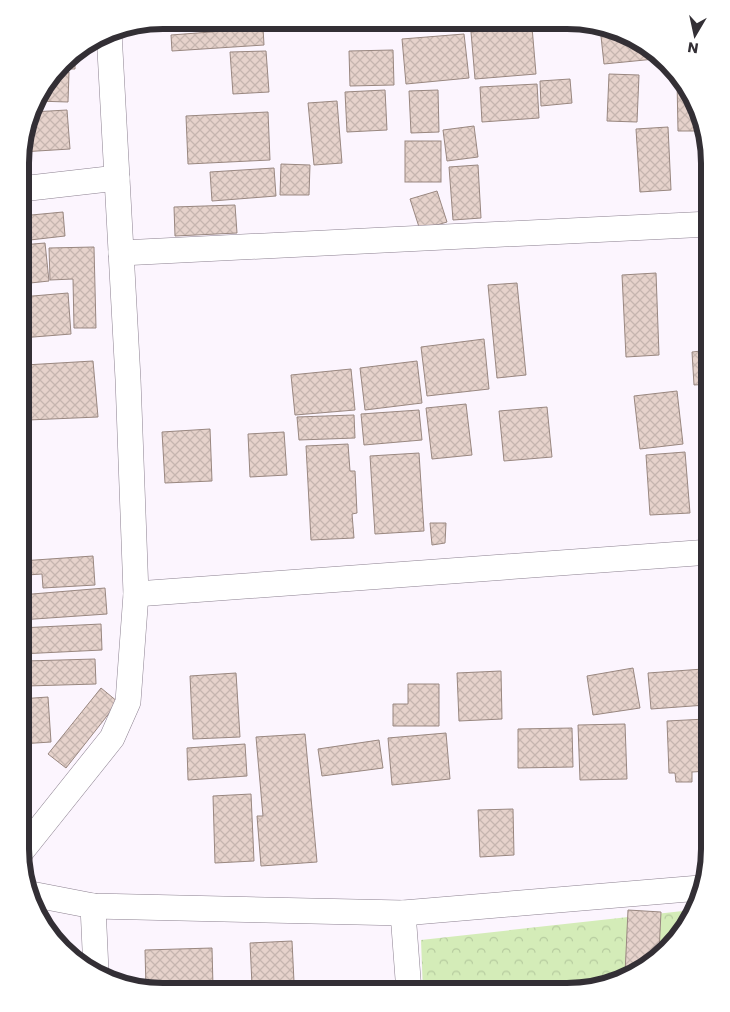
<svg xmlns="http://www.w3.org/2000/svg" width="730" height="1012" font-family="Poppins,sans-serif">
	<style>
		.forest { fill: url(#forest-crowns) }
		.building { fill: url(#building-cross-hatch); stroke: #998780 }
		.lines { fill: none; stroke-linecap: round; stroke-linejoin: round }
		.street-casing { stroke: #8c8190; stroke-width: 26 }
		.street { stroke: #fff; stroke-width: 25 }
		.rim { fill: none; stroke: #332f35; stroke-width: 6 }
	</style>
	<defs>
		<pattern id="forest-crowns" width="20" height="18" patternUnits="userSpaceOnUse" patternTransform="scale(1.25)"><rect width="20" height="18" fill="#d4ecb8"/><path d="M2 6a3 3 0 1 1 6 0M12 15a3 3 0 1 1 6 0" fill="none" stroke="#b6cb9f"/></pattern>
		<pattern id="building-cross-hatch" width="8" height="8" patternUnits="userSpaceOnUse" patternTransform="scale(1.25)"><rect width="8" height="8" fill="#e6d2cb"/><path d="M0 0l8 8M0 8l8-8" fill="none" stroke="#c6b5af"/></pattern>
	</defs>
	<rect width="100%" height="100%" fill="#fcf5fe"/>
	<polygon class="forest" points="692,910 686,929 630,977 567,992 423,992 421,940"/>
	<g class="building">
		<polygon points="202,20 262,20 262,26 203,30"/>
		<polygon points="532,27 536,74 475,79 471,32"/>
		<polygon points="600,27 654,49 655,59 604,64"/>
		<polygon points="263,28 264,45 172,51 171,35"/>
		<polygon points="464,34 469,78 406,84 402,39"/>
		<polygon points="393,50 394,85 350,86 349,51"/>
		<polygon points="266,51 269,92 233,94 230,52"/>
		<polygon points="75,52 75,69 58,69 69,55"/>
		<polygon points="55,72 69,72 68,102 36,101 39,92"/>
		<polygon points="609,74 639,75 637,122 607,121"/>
		<polygon points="570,79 572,103 541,106 540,81"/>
		<polygon points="677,80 695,100 702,131 678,131"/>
		<polygon points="537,84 539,118 482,122 480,87"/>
		<polygon points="385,90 387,130 347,132 345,92"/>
		<polygon points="438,90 439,132 411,133 409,91"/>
		<polygon points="337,101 342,163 314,165 308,103"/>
		<polygon points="67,110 70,149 21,152 21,144 32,112"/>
		<polygon points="268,112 270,160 188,164 186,116"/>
		<polygon points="474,126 478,157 447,161 443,130"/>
		<polygon points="668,127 671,190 640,192 636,129"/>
		<rect x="405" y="141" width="36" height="41"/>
		<polygon points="281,164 310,165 309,195 280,195"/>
		<polygon points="478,165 481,218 453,220 449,167"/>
		<polygon points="274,168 276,196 212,201 210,172"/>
		<polygon points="437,191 447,222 420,230 410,199"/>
		<polygon points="235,205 237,233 175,236 174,207"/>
		<polygon points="63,212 65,236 21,241 21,216"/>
		<polygon points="45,243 49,281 21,284 21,245"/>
		<polygon points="94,247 96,328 74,328 73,279 50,280 49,248"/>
		<polygon points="656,273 659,355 626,357 622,275"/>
		<polygon points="517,283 526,375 497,378 488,285"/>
		<polygon points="68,293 71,334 21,338 21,297"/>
		<polygon points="484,339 489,389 427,396 421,347"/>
		<polygon points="710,350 710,384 694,385 692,352"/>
		<polygon points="93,361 98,417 28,420 25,365"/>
		<polygon points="417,361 422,403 365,410 360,368"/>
		<polygon points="351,369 355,410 295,415 291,375"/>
		<polygon points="677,391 683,444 640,449 634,396"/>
		<polygon points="466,404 472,455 432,459 426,408"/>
		<polygon points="547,407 552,457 504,461 499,411"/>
		<polygon points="419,410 422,440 364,445 361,414"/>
		<polygon points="354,415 355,438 299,440 297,417"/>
		<polygon points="210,429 212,481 165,483 162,432"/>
		<polygon points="284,432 287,475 250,477 248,434"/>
		<polygon points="348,444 350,471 355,471 357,513 352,514 354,538 311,540 306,446"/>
		<polygon points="685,452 690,513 650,515 646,455"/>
		<polygon points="419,453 424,531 375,534 370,456"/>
		<polygon points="430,523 446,523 445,543 432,545"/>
		<polygon points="93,556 95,585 43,588 42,574 27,575 28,589 20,590 21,561"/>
		<polygon points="105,588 107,614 20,620 20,595"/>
		<polygon points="101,624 102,650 20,654 20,628"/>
		<polygon points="95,659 96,684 27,686 26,661"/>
		<polygon points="633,668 640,708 593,715 587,676"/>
		<polygon points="703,669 706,705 651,709 648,673"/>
		<polygon points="501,671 502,719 459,721 457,673"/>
		<polygon points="236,673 240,737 193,739 190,676"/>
		<polygon points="408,684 439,684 439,726 393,726 393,704 408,704"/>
		<polygon points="101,688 118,702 66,768 48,754"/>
		<polygon points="48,697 51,742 20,744 20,699"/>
		<polygon points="706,719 708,771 692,772 692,782 676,782 675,773 669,773 667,721"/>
		<polygon points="625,724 627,779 580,780 578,725"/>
		<polygon points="572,728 573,767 518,768 518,729"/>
		<polygon points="446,733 450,779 392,785 388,738"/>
		<polygon points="305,734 317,862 261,866 257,816 263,816 256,737"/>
		<polygon points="379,740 383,768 322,776 318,749"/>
		<polygon points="245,744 247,776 188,780 187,748"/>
		<polygon points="251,794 254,861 215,863 213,796"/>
		<polygon points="513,809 514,855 480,857 478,810"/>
		<polygon points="628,910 661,912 659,952 633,975 625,974"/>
		<polygon points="292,941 294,982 252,985 250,943"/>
		<polygon points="212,948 213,987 146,989 145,950"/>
		<polygon points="372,987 372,991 327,991 327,990"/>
	</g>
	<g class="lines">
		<defs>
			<g id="street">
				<polyline points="21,189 117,178"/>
				<polyline points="121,253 710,224"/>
				<polyline points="136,594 710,552"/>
				<polyline points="21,852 112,738 128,702 136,594 128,379 109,32"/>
				<polyline points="31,894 93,906 403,913 700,888"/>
				<polyline points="93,906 96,971"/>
				<polyline points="403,913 409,992"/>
			</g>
		</defs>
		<use href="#street" class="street-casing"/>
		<use href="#street" class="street"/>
	</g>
	<path d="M0 0H730V1012H0ZM163 29H567A134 134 0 0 1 701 163V849A134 134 0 0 1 567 983H163A134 134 0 0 1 29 849V163A134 134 0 0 1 163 29Z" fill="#fff" fill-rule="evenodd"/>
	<path class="rim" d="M163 29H567A134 134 0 0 1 701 163V849A134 134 0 0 1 567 983H163A134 134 0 0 1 29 849V163A134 134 0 0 1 163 29Z"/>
	<g transform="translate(695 35) rotate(189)" stroke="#ffffff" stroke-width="4" paint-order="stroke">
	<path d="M0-4L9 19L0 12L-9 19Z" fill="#332f35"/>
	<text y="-8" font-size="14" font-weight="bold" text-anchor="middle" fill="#332f35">N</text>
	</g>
</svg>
